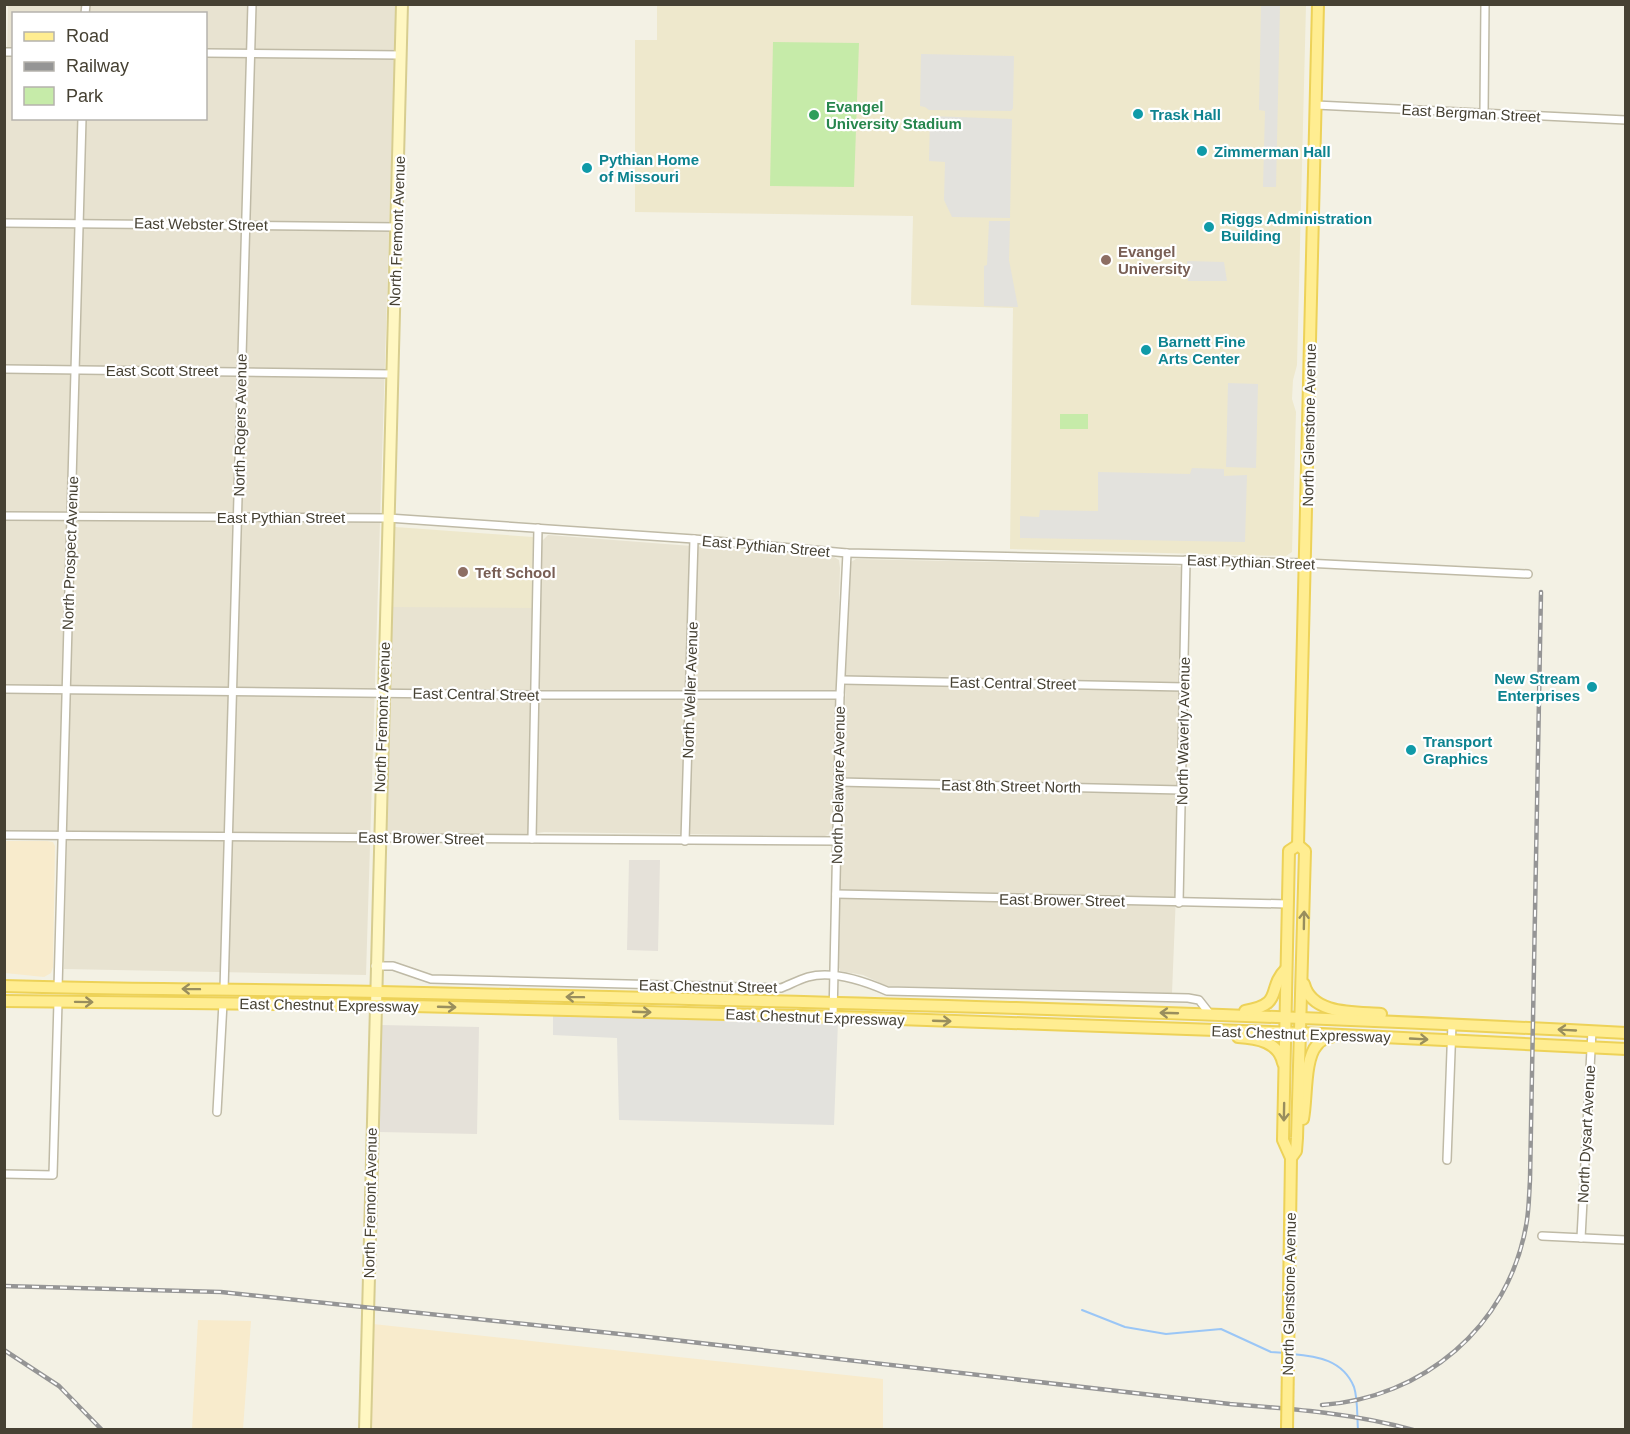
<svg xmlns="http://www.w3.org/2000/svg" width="1630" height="1434" font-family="Helvetica,sans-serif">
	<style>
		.residential { fill: #e8e3d1; fill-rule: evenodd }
		.commercial { fill: #f8ebcc }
		.industrial { fill: #e5e1d9 }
		.education { fill: #eee8cc }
		.green { fill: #c6eba9 }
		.parking { fill: #e3e2dd }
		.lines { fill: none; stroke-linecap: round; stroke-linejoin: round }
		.stream { stroke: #9ac6f6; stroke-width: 2 }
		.street-casing { stroke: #bfbaa6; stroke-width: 10 }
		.secondary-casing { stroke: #d7cd8f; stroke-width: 14 }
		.primary-casing { stroke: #edd258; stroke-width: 14 }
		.street { stroke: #fff; stroke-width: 7 }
		.secondary { stroke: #fff7c2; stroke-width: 10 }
		.primary { stroke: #ffed91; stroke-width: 10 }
		.rail-casing { stroke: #959595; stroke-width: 4.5 }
		.rail { stroke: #fff; stroke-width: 2; stroke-dasharray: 7; stroke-linecap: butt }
		.primary-bridge-casing { stroke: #edd258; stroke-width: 14; stroke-linecap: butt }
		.primary-bridge { stroke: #ffed91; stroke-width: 10 }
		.oneway { stroke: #998e5d }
		.culture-dot { fill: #0f9aa8; stroke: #fff; stroke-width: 2 }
		.leisure-dot { fill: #2e9e5b; stroke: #fff; stroke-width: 2 }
		.education-dot { fill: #8d6e63; stroke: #fff; stroke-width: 2 }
		.labels { text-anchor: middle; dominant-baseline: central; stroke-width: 4.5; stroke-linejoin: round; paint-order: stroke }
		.leisure-label { font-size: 15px; font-weight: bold; fill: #27864d; stroke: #fff; text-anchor: start }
		.street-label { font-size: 15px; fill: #464133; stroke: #fff }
		.culture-label { font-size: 15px; font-weight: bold; fill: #0d838f; stroke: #fff; text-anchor: start }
		.education-label { font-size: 15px; font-weight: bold; fill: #785e54; stroke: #fff; text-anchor: start }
	</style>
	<rect width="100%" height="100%" fill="#f3f1e4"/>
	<g class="residential">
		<path d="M 8,5 L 396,5 L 366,975 L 64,969 L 67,833 L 5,831 L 4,55 L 7,54 ZM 14,14 L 206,14 L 206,118 L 14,118 Z"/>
		<polygon points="548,535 834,557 839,560 840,568 832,833 825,836 544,832 523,835 390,833 386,832 384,825 393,607 541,607 542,541"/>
		<polygon points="856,559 1176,566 1181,567 1183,571 1176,894 1172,993 887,986 863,975 840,971 838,964 849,563"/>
	</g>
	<g class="commercial">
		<polygon points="5,841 47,841 53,842 55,846 53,967 51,973 44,977 5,973"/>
		<polygon points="198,1320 251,1321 243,1429 192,1429"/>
		<polygon points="373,1324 883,1379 883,1429 371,1429"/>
	</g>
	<g class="industrial">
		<polygon points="629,860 660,860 658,951 627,950"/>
		<polygon points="381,1025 479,1027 477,1134 379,1132"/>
	</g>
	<g class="education">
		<polygon points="657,5 1306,5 1297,365 1293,380 1292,399 1296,412 1292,552 1286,556 1010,549 1013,308 911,305 913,216 635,212 635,40 657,40"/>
		<polygon points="395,527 533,537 532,608 393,607"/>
	</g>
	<g class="green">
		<polygon points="773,42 859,43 854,187 770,186"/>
		<rect x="1060" y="414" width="28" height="15"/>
	</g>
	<g class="parking">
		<polygon points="1261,5 1280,5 1276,187 1263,187 1265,111 1259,110"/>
		<polygon points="921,54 1014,56 1013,108 1011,111 929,110 925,107 920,106"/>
		<polygon points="930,116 1012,119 1010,218 952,217 944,200 945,162 929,161"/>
		<polygon points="989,221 1010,221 1009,260 1018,307 984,306 984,266 987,265"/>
		<polygon points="1187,261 1224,262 1227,281 1188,281"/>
		<polygon points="1228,383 1258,384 1256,468 1226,467"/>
		<polygon points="1192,468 1224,469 1224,476 1247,475 1245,542 1020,538 1020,516 1039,517 1040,510 1098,511 1098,472 1190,474"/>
		<polygon points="553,1015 838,1022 834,1125 619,1120 617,1038 553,1035"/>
	</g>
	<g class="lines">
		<g class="stream">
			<polyline points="1082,1310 1125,1327 1166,1334 1221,1329 1271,1352 1286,1353"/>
			<path d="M 1292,1354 C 1317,1356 1343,1360 1354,1387 C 1358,1399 1357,1417 1358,1430"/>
		</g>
		<defs>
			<g id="street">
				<polyline points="85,14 86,4"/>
				<polyline points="4,52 14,52"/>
				<polyline points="206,53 401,55"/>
				<polyline points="1316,105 1626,120"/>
				<polyline points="1484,113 1485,4"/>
				<polyline points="4,223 397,227"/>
				<polyline points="4,369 392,374"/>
				<polyline points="4,516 388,518 694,539 847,553 1305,563 1528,574"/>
				<polyline points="842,680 1184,687"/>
				<polyline points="4,689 536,695 840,695"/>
				<polyline points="839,782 1182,790"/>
				<polyline points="4,835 837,841"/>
				<polyline points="532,839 538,528"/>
				<polyline points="685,841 694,539"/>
				<polyline points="836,894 1287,904"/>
				<polyline points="1179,903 1186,560"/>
				<path d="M 375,966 L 393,966 L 431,979 L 781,988 C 789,985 798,980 808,977 C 833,970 864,981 887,991 L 1188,998 L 1199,1000 L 1210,1014"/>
				<polyline points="58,988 82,118"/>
				<polyline points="224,990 252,4"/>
				<polyline points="833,1017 840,695 847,553"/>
				<polyline points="217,1112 223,1003"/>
				<polyline points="1447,1160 1452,1024"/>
				<polyline points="4,1174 53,1175 58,1002"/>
				<polyline points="1542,1236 1626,1240"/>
				<polyline points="1581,1238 1592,1031"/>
			</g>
			<path id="secondary" d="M 365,1430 C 374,954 389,479 402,4"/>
			<g id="primary">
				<polyline points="1298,845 1318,4"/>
				<path d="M 1304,984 C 1312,1015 1355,1012 1381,1014"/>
				<path d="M 4,986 C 129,990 254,989 379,992 C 795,1001 1210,1011 1626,1033"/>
				<polyline points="4,1001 374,1005 842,1017 1301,1033 1626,1049"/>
				<path d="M 1245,1011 C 1285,1004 1266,989 1286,969"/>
				<path d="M 1238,1037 C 1257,1038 1279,1042 1283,1063"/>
				<path d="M 1303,1119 C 1307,1100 1304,1059 1317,1045 C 1321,1039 1327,1038 1333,1036"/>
				<polyline points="1291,1158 1283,1140 1289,851 1298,845"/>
				<polyline points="1289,1294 1291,1158 1296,1151 1297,1138 1305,851 1298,845"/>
			</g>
		</defs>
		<use href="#street" class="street-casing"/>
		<use href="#secondary" class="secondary-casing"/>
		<use href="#primary" class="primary-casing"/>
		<use href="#street" class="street"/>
		<use href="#secondary" class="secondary"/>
		<use href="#primary" class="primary"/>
		<defs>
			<g id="rail">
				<path d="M 4,1286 L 221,1292 L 639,1336 L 1230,1404 C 1292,1409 1353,1413 1413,1430"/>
				<polyline points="4,1350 59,1386 102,1430"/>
				<path d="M 1322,1405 C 1423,1398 1508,1327 1526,1226 C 1529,1211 1529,1195 1530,1180 L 1541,592"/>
			</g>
		</defs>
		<use href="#rail" class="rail-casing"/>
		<use href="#rail" class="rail"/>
		<defs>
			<polyline id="primary-bridge" points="1287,1430 1289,1294"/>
		</defs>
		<use href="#primary-bridge" class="primary-bridge-casing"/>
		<use href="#primary-bridge" class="primary-bridge"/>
	</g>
	<defs><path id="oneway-shaft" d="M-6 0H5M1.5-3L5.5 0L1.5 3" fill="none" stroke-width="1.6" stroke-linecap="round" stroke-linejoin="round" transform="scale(1.5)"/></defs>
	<g class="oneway">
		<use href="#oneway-shaft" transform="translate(1304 920) rotate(-89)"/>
		<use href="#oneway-shaft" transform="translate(191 989) rotate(-179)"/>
		<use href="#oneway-shaft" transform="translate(575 997) rotate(-179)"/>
		<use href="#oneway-shaft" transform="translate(84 1002) rotate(1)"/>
		<use href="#oneway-shaft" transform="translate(447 1007) rotate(2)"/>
		<use href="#oneway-shaft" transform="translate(642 1012) rotate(2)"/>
		<use href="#oneway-shaft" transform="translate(1169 1013) rotate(-178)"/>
		<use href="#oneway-shaft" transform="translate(942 1021) rotate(2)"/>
		<use href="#oneway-shaft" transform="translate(1567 1030) rotate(-177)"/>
		<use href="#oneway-shaft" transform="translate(1419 1039) rotate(3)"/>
		<use href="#oneway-shaft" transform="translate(1284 1112) rotate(91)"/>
	</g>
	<g class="culture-dot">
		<circle cx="1138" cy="114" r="6"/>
		<circle cx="1202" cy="151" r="6"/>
		<circle cx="587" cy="168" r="6"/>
		<circle cx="1209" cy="227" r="6"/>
		<circle cx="1146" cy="350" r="6"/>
		<circle cx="1592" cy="687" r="6"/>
		<circle cx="1411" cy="750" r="6"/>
	</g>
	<circle class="leisure-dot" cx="814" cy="115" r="6"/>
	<g class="education-dot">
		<circle cx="1106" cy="260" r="6"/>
		<circle cx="463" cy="572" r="6"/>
	</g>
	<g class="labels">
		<g class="leisure-label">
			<text x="826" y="106">Evangel<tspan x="826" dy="17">University Stadium</tspan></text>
		</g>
		<g class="street-label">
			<text transform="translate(1471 113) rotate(3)">East Bergman Street</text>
			<text transform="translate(201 224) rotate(1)">East Webster Street</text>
			<text transform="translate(397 231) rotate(-88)">North Fremont Avenue</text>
			<text x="162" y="370">East Scott Street</text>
			<text transform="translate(240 425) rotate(-89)">North Rogers Avenue</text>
			<text transform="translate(1309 425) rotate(-89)">North Glenstone Avenue</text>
			<text x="281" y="517">East Pythian Street</text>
			<text transform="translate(766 546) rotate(5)">East Pythian Street</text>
			<text transform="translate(70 553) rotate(-88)">North Prospect Avenue</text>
			<text transform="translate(1251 562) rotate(2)">East Pythian Street</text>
			<text transform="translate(1013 683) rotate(1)">East Central Street</text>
			<text transform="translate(690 690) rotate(-88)">North Weller Avenue</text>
			<text transform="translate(476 694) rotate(1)">East Central Street</text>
			<text transform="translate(382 717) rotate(-88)">North Fremont Avenue</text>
			<text transform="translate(1183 731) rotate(-89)">North Waverly Avenue</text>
			<text transform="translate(838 785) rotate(-89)">North Delaware Avenue</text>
			<text transform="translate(1011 786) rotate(1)">East 8th Street North</text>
			<text transform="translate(421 838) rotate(1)">East Brower Street</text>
			<text transform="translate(1062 900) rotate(1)">East Brower Street</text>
			<text transform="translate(708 986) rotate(1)">East Chestnut Street</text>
			<text transform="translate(329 1005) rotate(1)">East Chestnut Expressway</text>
			<text transform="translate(815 1017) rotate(2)">East Chestnut Expressway</text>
			<text transform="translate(1301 1034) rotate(2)">East Chestnut Expressway</text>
			<text transform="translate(1586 1134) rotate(-87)">North Dysart Avenue</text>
			<text transform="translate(370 1203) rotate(-89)">North Fremont Avenue</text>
			<text transform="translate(1289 1294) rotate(-89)">North Glenstone Avenue</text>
		</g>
		<g class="culture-label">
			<text x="1150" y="114">Trask Hall</text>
			<text x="1214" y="151">Zimmerman Hall</text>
			<text x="599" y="159">Pythian Home<tspan x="599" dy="17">of Missouri</tspan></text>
			<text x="1221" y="218">Riggs Administration<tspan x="1221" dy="17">Building</tspan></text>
			<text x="1158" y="341">Barnett Fine<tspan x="1158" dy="17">Arts Center</tspan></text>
			<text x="1580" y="678" text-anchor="end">New Stream<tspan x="1580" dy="17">Enterprises</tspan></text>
			<text x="1423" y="741">Transport<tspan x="1423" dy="17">Graphics</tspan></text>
		</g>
		<g class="education-label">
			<text x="1118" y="251">Evangel<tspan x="1118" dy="17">University</tspan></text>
			<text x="475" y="572">Teft School</text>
		</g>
	</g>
	<rect width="1630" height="1434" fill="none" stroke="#464133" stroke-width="12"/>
	<rect x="12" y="12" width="195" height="108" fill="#ffffff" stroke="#b5b3ad" stroke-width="1.5"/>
	<rect x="24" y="32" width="30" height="9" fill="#ffed91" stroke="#b5b3ad" stroke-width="1.5"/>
	<text x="66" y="42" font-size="18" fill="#464133">Road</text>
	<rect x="24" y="62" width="30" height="9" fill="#959595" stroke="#b5b3ad" stroke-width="1.5"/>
	<text x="66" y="72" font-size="18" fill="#464133">Railway</text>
	<rect x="24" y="87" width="30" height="18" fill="#c6eba9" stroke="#b5b3ad" stroke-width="1.5"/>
	<text x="66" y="102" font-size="18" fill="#464133">Park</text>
</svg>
